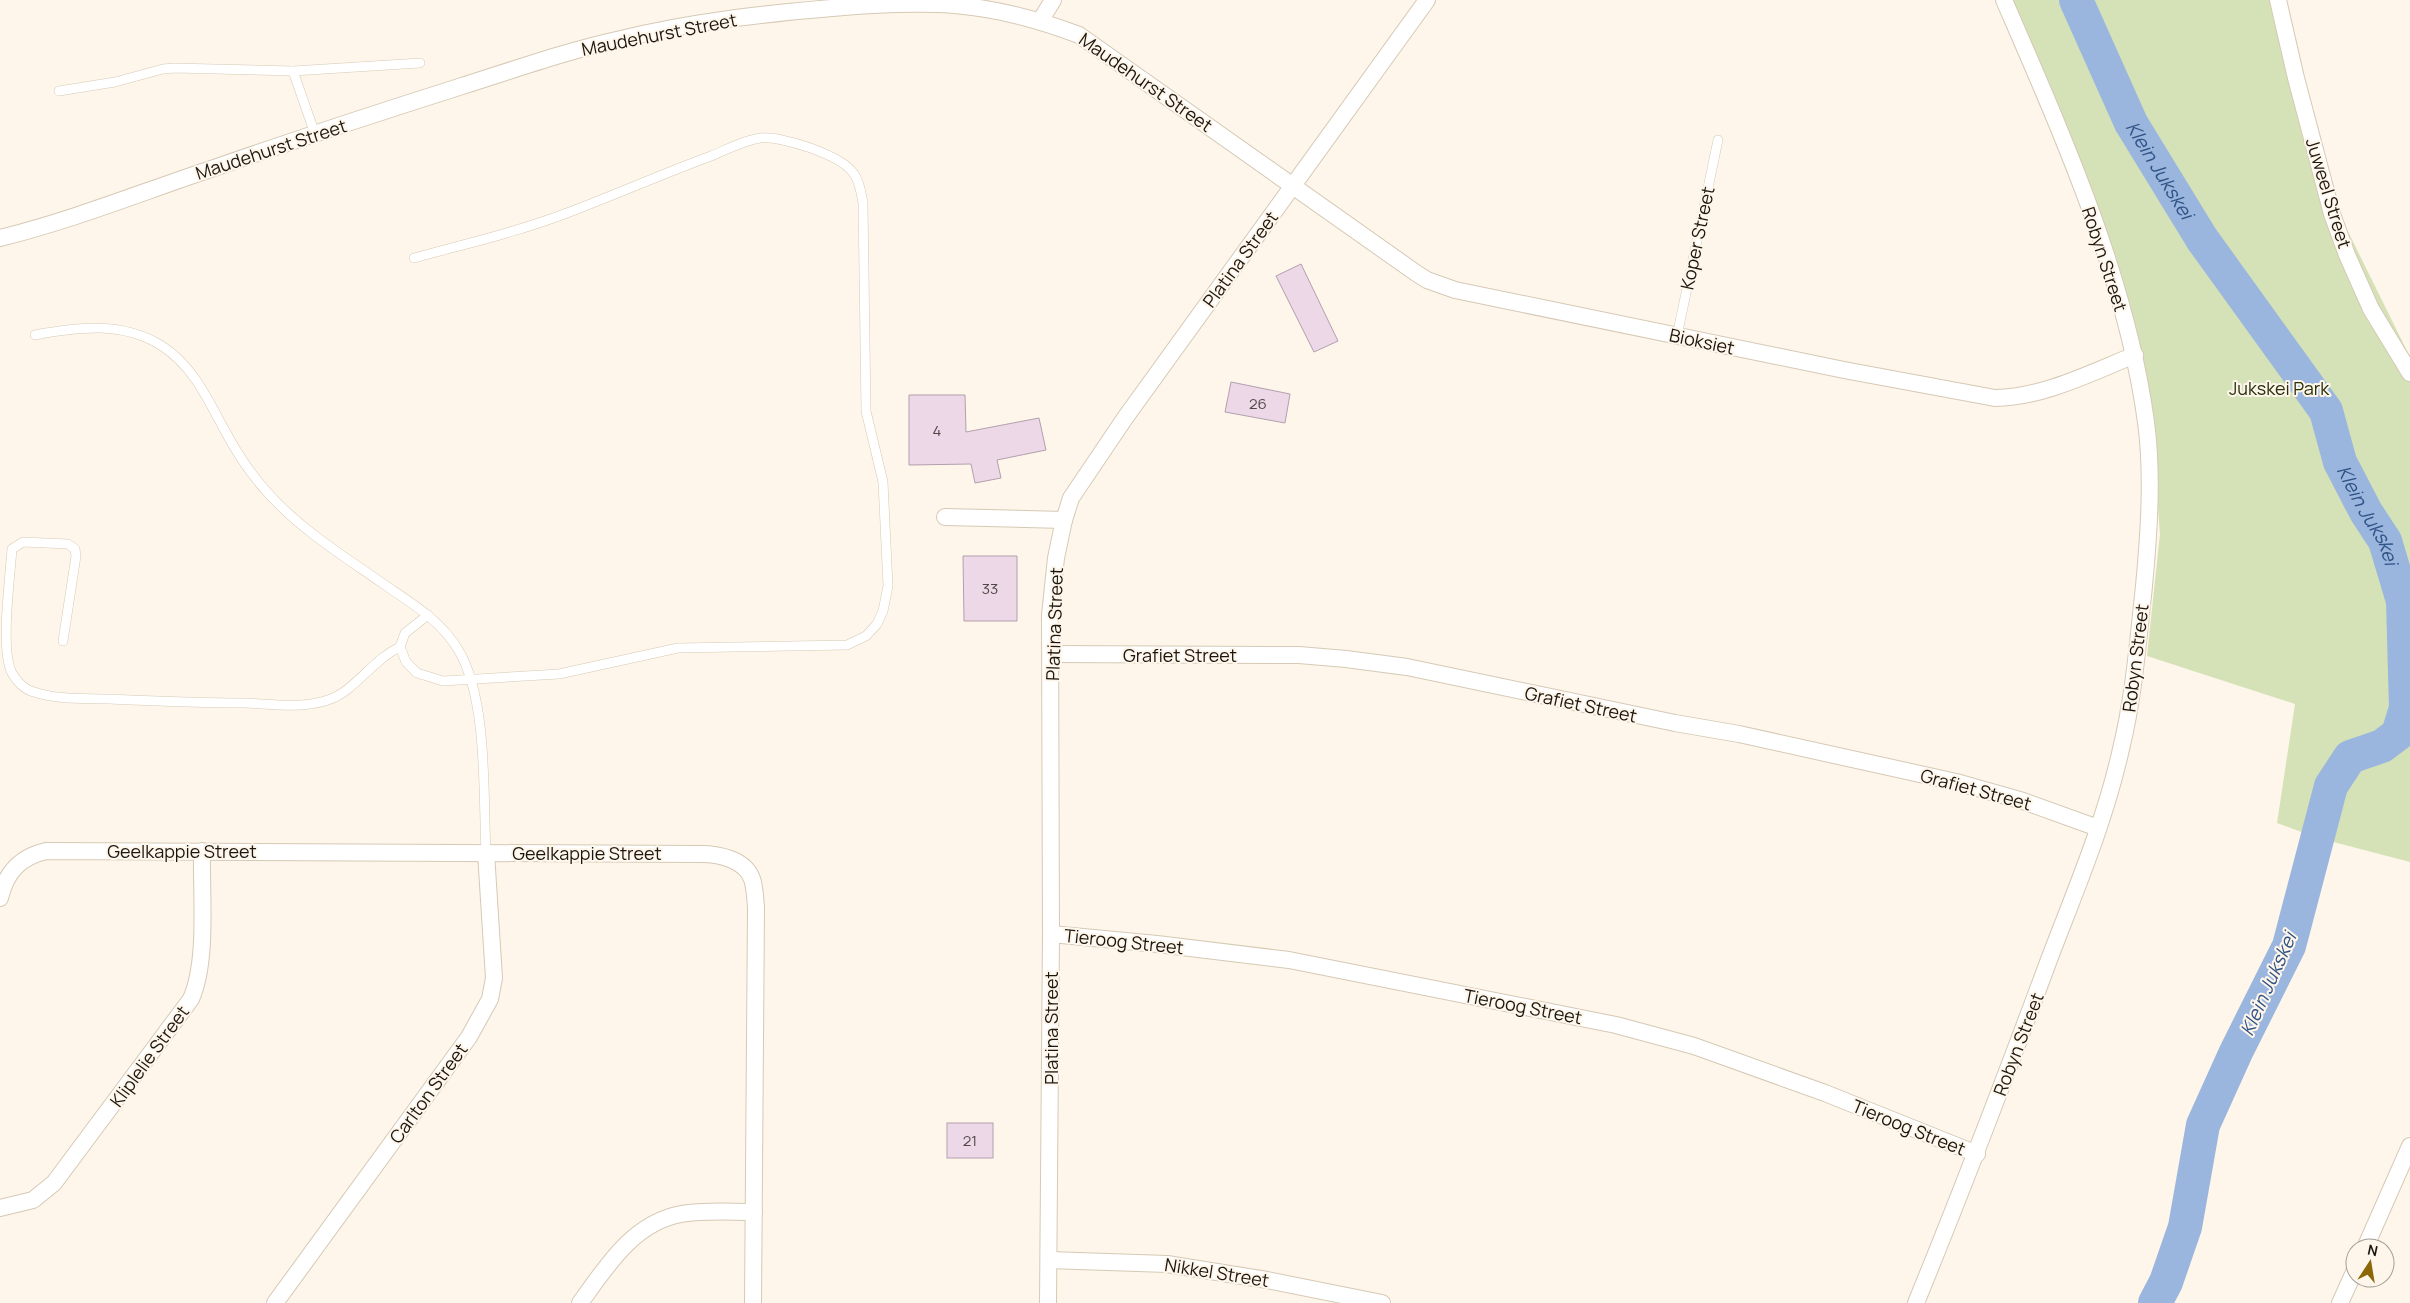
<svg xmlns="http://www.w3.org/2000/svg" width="2410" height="1303" font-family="Manrope,sans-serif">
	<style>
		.green { fill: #d5e2b7 }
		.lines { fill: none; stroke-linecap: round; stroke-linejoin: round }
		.river { stroke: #9bb6de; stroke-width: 34 }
		.building { fill: #edd8e7; stroke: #b39fad }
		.lane-casing { stroke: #d6c9b5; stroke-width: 10 }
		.street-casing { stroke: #d6c9b5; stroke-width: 18 }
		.lane { stroke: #fff; stroke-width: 9 }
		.street { stroke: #fff; stroke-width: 16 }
		.labels { text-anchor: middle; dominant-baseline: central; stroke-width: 4; stroke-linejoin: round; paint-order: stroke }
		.number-label { font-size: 15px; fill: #504746 }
		.street-label { font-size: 18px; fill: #1b1710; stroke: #fef6ea }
		.park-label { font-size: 18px; fill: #28300c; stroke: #fef6ea }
		.water-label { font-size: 19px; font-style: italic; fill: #305386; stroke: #fef6ea }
	</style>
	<rect width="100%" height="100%" fill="#fef6ea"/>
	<polygon class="green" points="2012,0 2281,0 2326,187 2410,357 2410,862 2318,838 2277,823 2295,704 2147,656 2160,534 2152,428 2118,276 2065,121"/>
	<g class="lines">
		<path class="river" id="s1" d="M 2076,0 L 2131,123 L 2202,239 L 2326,411 L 2340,462 L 2366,512 L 2385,541 L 2403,601 L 2406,708 L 2398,734 L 2382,746 L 2350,757 L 2331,786 L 2289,946 L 2236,1052 L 2203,1125 L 2185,1227 L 2166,1282 L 2155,1303"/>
	</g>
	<g class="building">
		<polygon points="1301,264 1338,341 1314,352 1276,276"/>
		<polygon points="1231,382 1290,394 1285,423 1225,412"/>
		<polygon points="909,395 965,395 966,432 1039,418 1046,450 997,460 1001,478 975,483 971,464 909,465"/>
		<polygon points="963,556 1017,556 1017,621 964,621"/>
		<rect x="947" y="1123" width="46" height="35"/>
	</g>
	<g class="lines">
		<defs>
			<g id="lane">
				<polyline points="293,71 315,134"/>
				<polyline points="59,91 115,82 163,69 174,68 293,71 420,63"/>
				<path d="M 414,258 C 465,244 517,232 567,213 C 615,195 662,174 711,156 C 726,150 744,140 761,138 C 782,136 842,155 854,174 C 860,182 861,193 863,203 L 866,411 L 883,482 L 888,586 L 883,611 L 877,624 L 866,636 L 847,645 L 678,648 L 559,674 L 443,681 L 417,673 L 406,662 L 400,647 L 405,633 L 428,615"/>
				<path d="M 35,335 C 78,327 123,321 162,346 C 193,366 207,398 224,429 C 236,452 250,473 267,492 C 300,529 342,555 382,583 C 411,603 441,620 459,651 C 488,701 483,795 486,853"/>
				<polyline points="1677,336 1718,140"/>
				<path d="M 63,641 L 76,556 L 75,549 L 68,544 L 23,542 L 12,549 C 10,578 0,650 12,673 C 16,681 25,690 34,692 C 58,700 84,698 109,699 C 154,701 200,703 245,703 C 271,704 302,709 328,700 C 354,692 372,660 400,647"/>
			</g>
			<g id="street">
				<polyline points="2278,0 2296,78 2332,214 2347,255 2371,309 2410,373"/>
				<polyline points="1042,18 1053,0"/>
				<path d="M 0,238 C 73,220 142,192 214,168 C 295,140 377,113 459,87 C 513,70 566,51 621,39 C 690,22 761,14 832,8 C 929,0 987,0 1079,35 L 1416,273 L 1427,280 L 1455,290 L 1844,370 L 1995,398 C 2044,397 2090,373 2135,355"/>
				<polyline points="945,517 1064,520"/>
				<polyline points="1052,654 1299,655 1346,659 1407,667 1675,723 1739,734 1956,782 2023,801 2098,828"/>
				<path d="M 0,898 C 6,872 20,857 46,851 L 701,854 C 718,854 745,859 752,879 C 755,887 755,898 756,907 L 753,1303"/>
				<polyline points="1051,934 1157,944 1289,960 1616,1025 1694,1046 1825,1093 1977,1154"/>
				<path d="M 0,1208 L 33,1200 L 54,1183 L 191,999 C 208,961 201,894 202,851"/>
				<polyline points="2365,1248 2410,1146"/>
				<polyline points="1049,1260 1167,1264 1267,1280 1382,1303"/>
				<polyline points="275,1303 469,1037 490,999 494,978 486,853"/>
				<path d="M 580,1303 C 607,1266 633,1223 681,1214 C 705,1210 730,1212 754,1212"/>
				<polyline points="1048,1303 1051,934 1050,615 1056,558 1064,520 1071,498 1125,418 1427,0"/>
				<path d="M 1916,1303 C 1963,1188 2007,1073 2050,957 C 2076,889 2105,821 2121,749 C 2134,696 2138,641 2144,586 C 2149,533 2153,475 2146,422 C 2126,276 2062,134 2004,0"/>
				<polyline points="2340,1303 2355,1270"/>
			</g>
		</defs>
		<use href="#lane" class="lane-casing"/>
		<use href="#street" class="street-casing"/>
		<use href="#lane" class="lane"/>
		<use href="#street" class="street"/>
	</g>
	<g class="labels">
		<g class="number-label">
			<text x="1258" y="403">26</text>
			<text x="937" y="430">4</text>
			<text x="990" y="588">33</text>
			<text x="970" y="1140">21</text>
		</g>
		<g class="street-label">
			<text transform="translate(659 34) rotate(-11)">Maudehurst Street</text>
			<text transform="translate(1146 82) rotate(35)">Maudehurst Street</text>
			<text transform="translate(271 149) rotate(-18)">Maudehurst Street</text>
			<text transform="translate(2329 193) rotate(73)">Juweel Street</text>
			<text transform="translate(1697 238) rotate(-78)">Koper Street</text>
			<text transform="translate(1240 259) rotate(-54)">Platina Street</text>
			<text transform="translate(2105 259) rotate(72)">Robyn Street</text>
			<text transform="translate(1702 341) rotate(12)">Bioksiet</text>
			<text transform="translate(1054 624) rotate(-88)">Platina Street</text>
			<text x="1180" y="655">Grafiet Street</text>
			<text transform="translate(2135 658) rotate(-83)">Robyn Street</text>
			<text transform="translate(1581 704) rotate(12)">Grafiet Street</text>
			<text transform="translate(1976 789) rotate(15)">Grafiet Street</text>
			<text x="182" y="851">Geelkappie Street</text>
			<text x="587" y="853">Geelkappie Street</text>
			<text transform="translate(1124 941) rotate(6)">Tieroog Street</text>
			<text transform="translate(1523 1006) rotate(11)">Tieroog Street</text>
			<text transform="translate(1051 1028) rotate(-90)">Platina Street</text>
			<text transform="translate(2018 1044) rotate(-69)">Robyn Street</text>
			<text transform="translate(149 1056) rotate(-54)">Kliplelie Street</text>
			<text transform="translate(428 1093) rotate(-54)">Carlton Street</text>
			<text transform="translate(1909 1127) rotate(22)">Tieroog Street</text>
			<text transform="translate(1217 1272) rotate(9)">Nikkel Street</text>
		</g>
		<g class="park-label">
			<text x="2279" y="388">Jukskei Park</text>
		</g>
		<g class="water-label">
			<text stroke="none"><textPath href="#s1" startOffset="190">Klein Jukskei</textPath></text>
			<text stroke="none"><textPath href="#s1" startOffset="596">Klein Jukskei</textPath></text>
			<text transform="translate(2268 984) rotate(-66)">Klein Jukskei</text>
		</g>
	</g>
	<g transform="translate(2370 1263) rotate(12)"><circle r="24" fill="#fef6ea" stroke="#a39d93"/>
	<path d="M0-4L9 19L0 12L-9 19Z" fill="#8c6709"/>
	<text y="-8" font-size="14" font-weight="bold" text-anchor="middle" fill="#1b1710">N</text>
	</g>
</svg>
